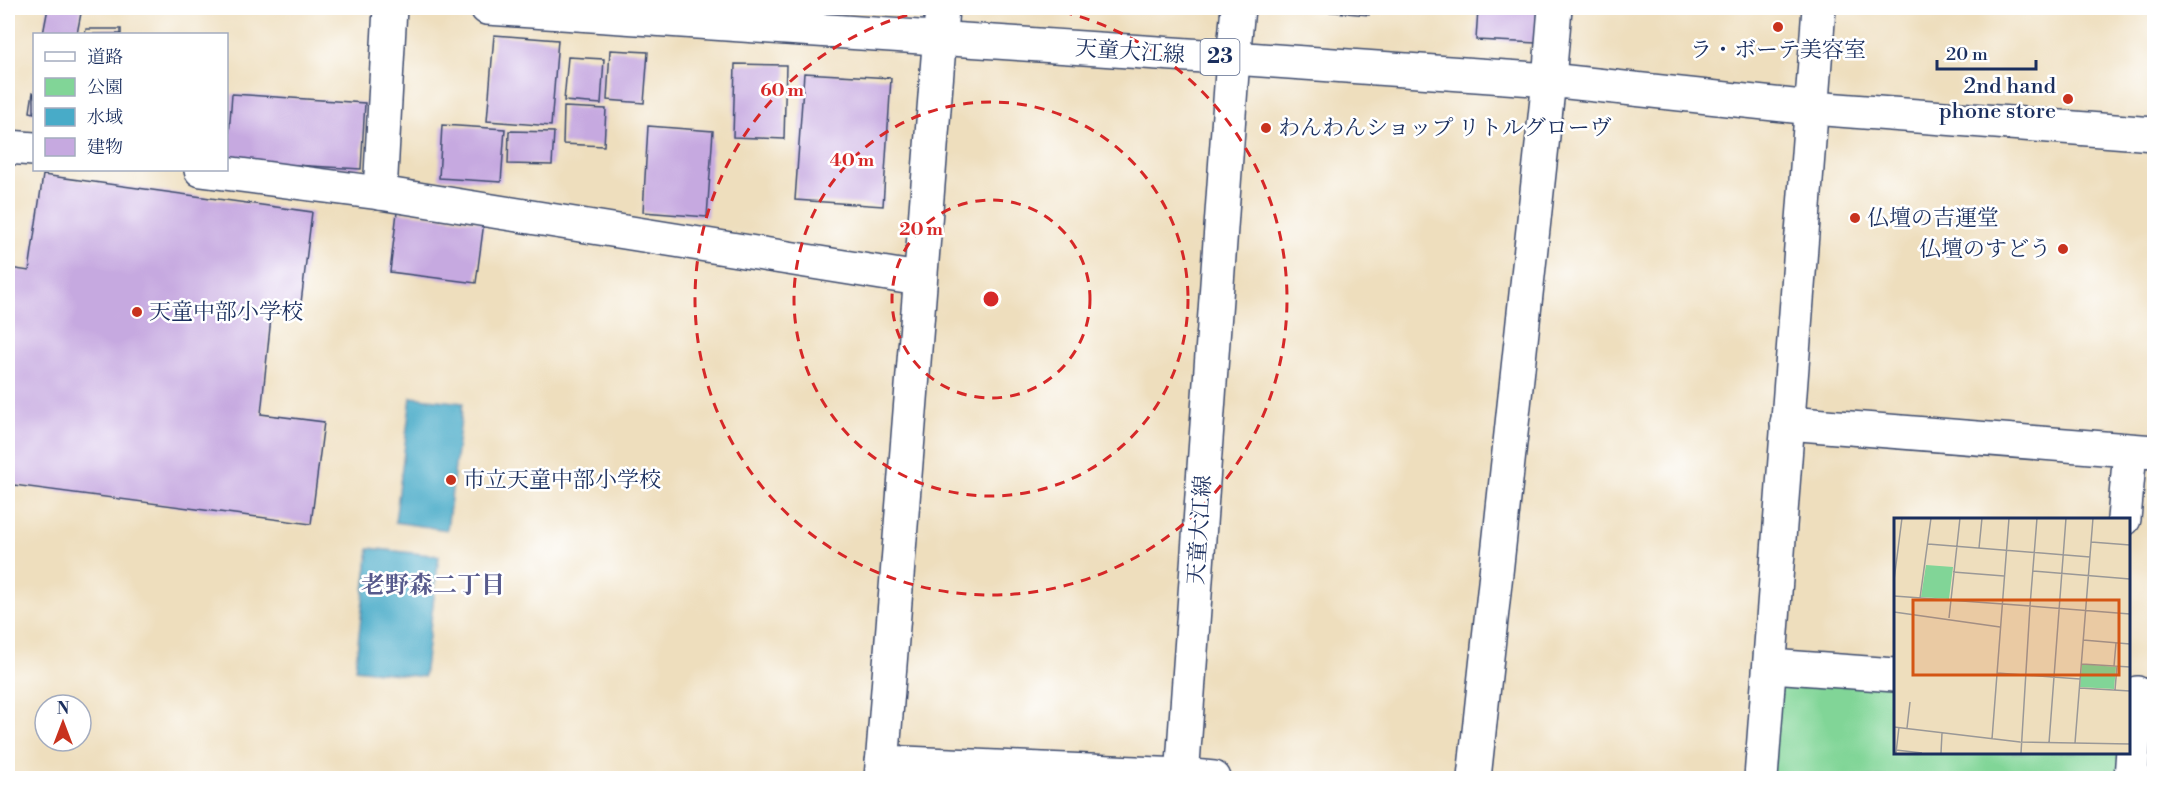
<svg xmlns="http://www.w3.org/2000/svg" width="2162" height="786" font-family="'Libre Bodoni','Noto Serif JP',serif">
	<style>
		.green { fill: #81d597; stroke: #4e827a; stroke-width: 1.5 }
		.water { fill: #48abc8; stroke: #326d93; stroke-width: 1.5 }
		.building { fill: #c6a9e0 }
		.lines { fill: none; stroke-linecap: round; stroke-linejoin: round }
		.minor-casing { stroke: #3b496c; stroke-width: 36 }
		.major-casing { stroke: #3b496c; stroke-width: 36 }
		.minor { stroke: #fff; stroke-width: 33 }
		.major { stroke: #fff; stroke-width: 33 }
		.ring { fill: none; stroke: #d62828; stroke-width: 3; stroke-dasharray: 10 8 }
		.poi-dot { fill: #c8321e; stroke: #fff; stroke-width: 2 }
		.labels { text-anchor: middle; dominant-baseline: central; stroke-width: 5; stroke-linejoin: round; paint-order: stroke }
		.shield { fill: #fff; stroke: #5f6d8e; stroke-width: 1.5 }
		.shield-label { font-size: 21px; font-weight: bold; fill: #1b2f5e }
		.poi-label { font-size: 22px; fill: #1b2f5e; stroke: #fff; text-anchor: start }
		.street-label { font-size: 22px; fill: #1b2f5e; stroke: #fff }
		.neighbourhood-label { font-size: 24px; font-weight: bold; fill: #575a8c; stroke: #fff }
		.inset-road { fill: none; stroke: #9a9897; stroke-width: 1.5 }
		.view { fill: #d45514; fill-opacity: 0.15; stroke: #d45514; stroke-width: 3 }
		.inset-edge { fill: none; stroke: #1b2f5e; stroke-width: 3 }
		.centre { fill: #d62828; stroke: #fff; stroke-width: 3 }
		.ring-label { font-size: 18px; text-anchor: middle; font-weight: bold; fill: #d62828; stroke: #fff; stroke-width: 5; stroke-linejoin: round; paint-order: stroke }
	</style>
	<rect width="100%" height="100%" fill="#fff"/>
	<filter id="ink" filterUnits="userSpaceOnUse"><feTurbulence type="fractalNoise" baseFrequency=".0167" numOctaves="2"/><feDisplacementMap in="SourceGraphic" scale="12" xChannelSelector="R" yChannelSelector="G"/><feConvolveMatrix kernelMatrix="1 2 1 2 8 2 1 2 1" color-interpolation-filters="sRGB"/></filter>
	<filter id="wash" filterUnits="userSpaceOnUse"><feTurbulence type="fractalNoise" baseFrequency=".008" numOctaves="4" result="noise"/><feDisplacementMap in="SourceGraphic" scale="24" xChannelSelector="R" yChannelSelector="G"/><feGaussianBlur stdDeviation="1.35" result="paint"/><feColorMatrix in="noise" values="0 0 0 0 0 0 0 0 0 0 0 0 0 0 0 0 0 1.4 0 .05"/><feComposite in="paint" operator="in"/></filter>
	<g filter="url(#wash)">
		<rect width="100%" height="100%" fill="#eedebd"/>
		<polygon class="green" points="1776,672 1895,681 1895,752 2128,752 2126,778 1767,778"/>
		<g class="water">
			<polygon points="411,397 463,403 447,530 395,522"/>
			<polygon points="369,548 439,556 424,677 355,669"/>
		</g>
		<g id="blocks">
			<g class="building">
				<polygon points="48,8 82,8 77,34 43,34"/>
				<polygon points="1298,8 1369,8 1369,15 1298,9"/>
				<polygon points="1478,8 1538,8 1536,43 1476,40"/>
				<polygon points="86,29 121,29 121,34 85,34"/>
				<polygon points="494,35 558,40 551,126 487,121"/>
				<polygon points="610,50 648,52 644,103 607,100"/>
				<polygon points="568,57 604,59 601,104 564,101"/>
				<polygon points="735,64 786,65 784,139 733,137"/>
				<polygon points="804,73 891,78 883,206 795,200"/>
				<polygon points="33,92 34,93 34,113 30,112"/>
				<polygon points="232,94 365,103 361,169 227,161"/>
				<polygon points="564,107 606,109 604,146 563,144"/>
				<polygon points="442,125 505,129 501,182 439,178"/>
				<polygon points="648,126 713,131 707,217 643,212"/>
				<polygon points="509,131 554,132 552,165 508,164"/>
				<polygon points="43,175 312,212 300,311 272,308 261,414 324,422 311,524 14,485 8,516 8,273 10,268 29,271"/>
				<polygon points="397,212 484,222 476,283 390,272"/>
			</g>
		</g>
	</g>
	<g filter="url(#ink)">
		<use href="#blocks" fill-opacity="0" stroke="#3b496c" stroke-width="1.5"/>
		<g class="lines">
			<defs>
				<g id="minor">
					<polyline points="1238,8 1233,58 1549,80 1812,108 2154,134"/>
					<polyline points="8,147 34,149"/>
					<polyline points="201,170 380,193 919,279"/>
					<polyline points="380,193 390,8"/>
					<polyline points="1787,423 2154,452"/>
					<polyline points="2124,519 2130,451"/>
					<polyline points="1770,666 1895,675"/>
					<polyline points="882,762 1182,775 1214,778"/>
					<polyline points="881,778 942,8"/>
					<polyline points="1474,778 1549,80 1555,8"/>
					<polyline points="1761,778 1819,8"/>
					<polyline points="2131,778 2137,693"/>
				</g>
				<polyline id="major" points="487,8 1233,58 1182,778"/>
			</defs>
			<use href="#minor" class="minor-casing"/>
			<use href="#major" class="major-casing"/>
			<use href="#minor" class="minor"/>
			<use href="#major" class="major"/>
		</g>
	</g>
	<g class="ring">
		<circle cx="991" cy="299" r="99"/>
		<circle cx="991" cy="299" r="197"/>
		<path d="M1045 8A296 296 0 1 1 937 8"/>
	</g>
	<g class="poi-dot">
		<circle cx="1778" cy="27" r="6"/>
		<circle cx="2068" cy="99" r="6"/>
		<circle cx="1266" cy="128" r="6"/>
		<circle cx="1855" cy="218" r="6"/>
		<circle cx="2063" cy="249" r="6"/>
		<circle cx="137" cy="312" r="6"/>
		<circle cx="451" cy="480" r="6"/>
	</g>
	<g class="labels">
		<rect class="shield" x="1200.5" y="39" width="39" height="36" rx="4.5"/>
		<g class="shield-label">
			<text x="1220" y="57">23</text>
		</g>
		<g class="poi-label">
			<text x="1778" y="50" text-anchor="middle">ラ・ボーテ美容室</text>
			<text x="2056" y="86" text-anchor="end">2nd hand<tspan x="2056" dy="25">phone store</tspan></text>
			<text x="1278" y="128">わんわんショップ リトルグローヴ</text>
			<text x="1867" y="218">仏壇の吉運堂</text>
			<text x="2051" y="249" text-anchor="end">仏壇のすどう</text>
			<text x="149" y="312">天童中部小学校</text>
			<text x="463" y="480">市立天童中部小学校</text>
		</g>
		<g class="street-label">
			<text transform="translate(1130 52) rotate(4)">天童大江線</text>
			<text transform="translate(1200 530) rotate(-86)">天童大江線</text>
		</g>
		<g class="neighbourhood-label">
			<text x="433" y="586">老野森二丁目</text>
		</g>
	</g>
	<g transform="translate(1894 518)">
		<rect width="236" height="236" fill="#eedebd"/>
		<path d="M 32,47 L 59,49 L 55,81 L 27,79 ZM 188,146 L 222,149 L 220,171 L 186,169 Z" fill="#81d597"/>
		<path class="inset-road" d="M 143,0 L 136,88 L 236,96M 197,24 L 236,27M 34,26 L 196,39M 85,30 L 88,0M 139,53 L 236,61M 59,54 L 110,58M 0,62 L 8,0M 0,78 L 136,88 L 127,235M 26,80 L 37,0M 0,94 L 106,109M 55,100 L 66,0M 189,122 L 236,126M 188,146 L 236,149M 220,148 L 222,125M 103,155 L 186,161M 186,170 L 236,173M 221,172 L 223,148M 0,209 L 126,224 L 236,226M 13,210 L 16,184M 98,221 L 115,0M 155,225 L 172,0M 181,225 L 199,0M 2,232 L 28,235M 2,235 L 5,209M 47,235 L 48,215"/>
		<path class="view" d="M 19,82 L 225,82 L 225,157 L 19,157 Z"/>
		<rect width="236" height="236" class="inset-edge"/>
	</g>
	<circle cx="991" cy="299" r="9" class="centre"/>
	<g class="ring-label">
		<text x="782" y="96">60 m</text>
		<text x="852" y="166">40 m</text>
		<text x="921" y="235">20 m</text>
	</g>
	<rect width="2162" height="786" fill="none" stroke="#fff" stroke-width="30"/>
	<rect x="33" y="33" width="195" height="138" fill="#ffffff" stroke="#a4acbf" stroke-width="1.5"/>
	<rect x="45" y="52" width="30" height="9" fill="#ffffff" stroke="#a4acbf" stroke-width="1.5"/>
	<text x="87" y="63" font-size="18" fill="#1b2f5e">道路</text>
	<rect x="45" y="78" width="30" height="18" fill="#81d597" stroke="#a4acbf" stroke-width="1.5"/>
	<text x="87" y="93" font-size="18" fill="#1b2f5e">公園</text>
	<rect x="45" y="108" width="30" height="18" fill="#48abc8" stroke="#a4acbf" stroke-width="1.5"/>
	<text x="87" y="123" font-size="18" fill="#1b2f5e">水域</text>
	<rect x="45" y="138" width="30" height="18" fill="#c6a9e0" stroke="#a4acbf" stroke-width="1.5"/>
	<text x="87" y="153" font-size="18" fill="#1b2f5e">建物</text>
	<g transform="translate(63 723)"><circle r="28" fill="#ffffff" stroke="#a4acbf" stroke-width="1.5"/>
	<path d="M0-4.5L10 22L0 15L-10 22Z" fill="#c8321e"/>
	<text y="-9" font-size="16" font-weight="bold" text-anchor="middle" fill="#1b2f5e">N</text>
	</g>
	<path d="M1937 60v9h99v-9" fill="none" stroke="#1b2f5e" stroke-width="3"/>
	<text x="1946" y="60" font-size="18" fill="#1b2f5e" stroke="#ffffff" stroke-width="4.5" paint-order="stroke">20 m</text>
</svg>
